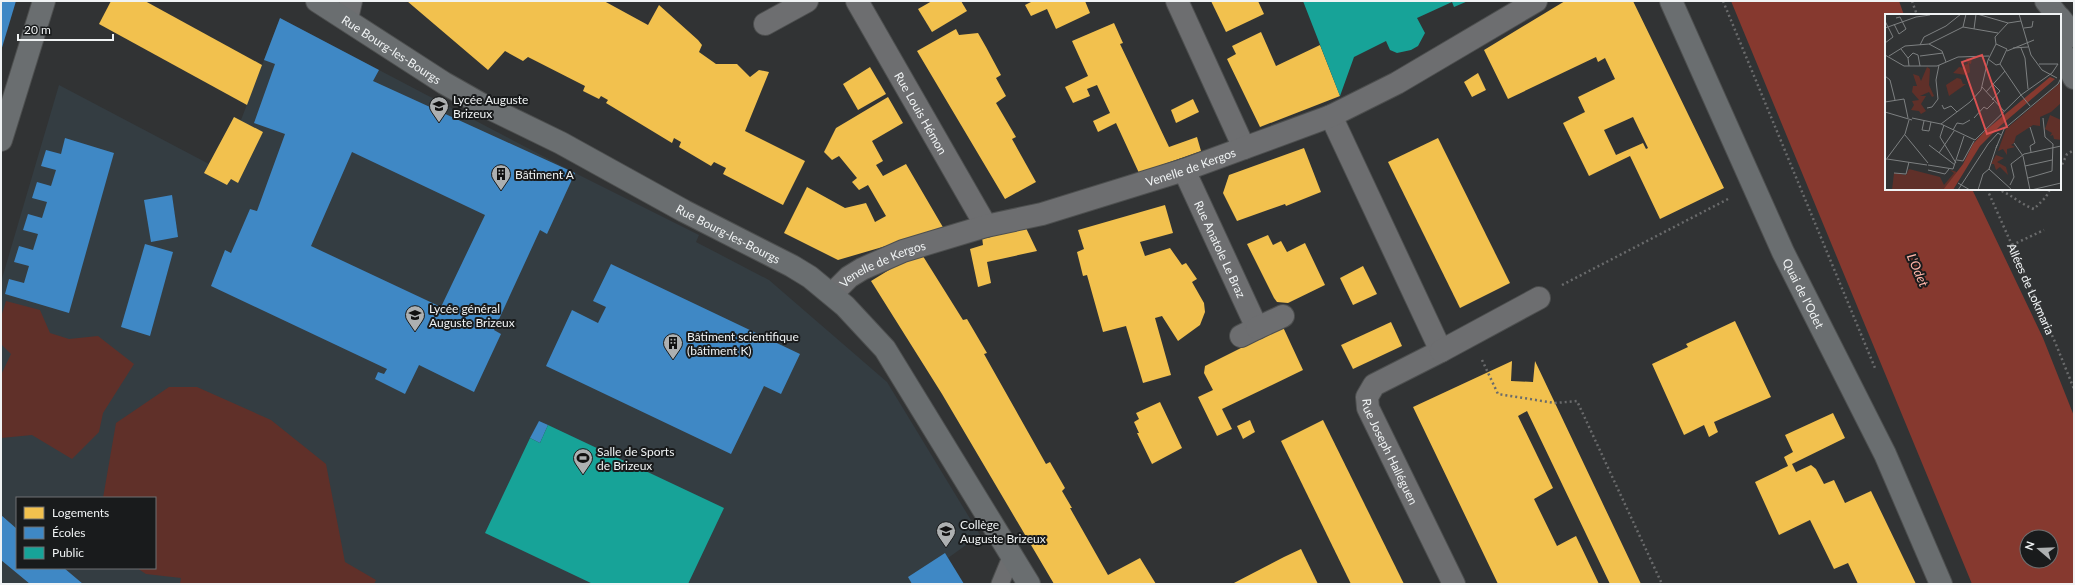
<svg xmlns="http://www.w3.org/2000/svg" width="2075" height="585" font-family="Lato,sans-serif">
	<style>
		.built { fill: #343d42; fill-rule: evenodd }
		.green { fill: #603029 }
		.water { fill: #86392f; fill-rule: evenodd }
		.homes { fill: #f2c14e; fill-rule: evenodd }
		.schools { fill: #3f88c5; fill-rule: evenodd }
		.public { fill: #17a398 }
		.lines { fill: none; stroke-linecap: round; stroke-linejoin: round }
		.lane-casing { stroke: #4d4f4f; stroke-width: 19 }
		.street-casing { stroke: #4d4f4f; stroke-width: 24 }
		.secondary-casing { stroke: #4d4f4f; stroke-width: 24 }
		.path { stroke: #6a6b6c; stroke-width: 2.5; stroke-dasharray: 2 3; stroke-linecap: butt }
		.lane { stroke: #6d6e70; stroke-width: 17 }
		.street { stroke: #6d6e70; stroke-width: 22 }
		.secondary { stroke: #6a6e70; stroke-width: 22 }
		.labels { text-anchor: middle; dominant-baseline: central; stroke-width: 4; stroke-linejoin: round; paint-order: stroke }
		.street-label { font-size: 12px; fill: #f0f3f4; stroke: #191b1c }
		.poi-label { font-size: 12px; fill: #f0f3f4; stroke: #191b1c; text-anchor: start }
		.water-label { font-size: 13px; font-style: italic; fill: #ffb5a9; stroke: #191b1c }
		.inset-road { fill: none; stroke: #7d8081; stroke-width: 1 }
		.view { fill: #db5151; fill-opacity: 0.15; stroke: #db5151; stroke-width: 2 }
		.inset-edge { fill: none; stroke: #f0f3f4; stroke-width: 2 }
	</style>
	<rect width="100%" height="100%" fill="#313334"/>
	<path class="built" d="M 280,18 L 575,173 L 699,235 L 696,242 L 769,280 L 887,382 L 980,535 L 948,558 L 964,584 L 1,584 L 1,282 L 59,85 L 209,164 L 234,117 L 241,120 ZM 17,498 L 155,498 L 155,568 L 17,568 Z"/>
	<g class="green">
		<polygon points="6,301 40,310 50,333 69,339 98,336 134,364 103,413 99,432 72,459 32,435 1,438 1,375 11,354 1,344 1,317"/>
		<polygon points="169,387 197,387 271,420 326,464 345,562 376,580 374,584 180,584 181,578 146,574 137,568 155,568 155,498 103,498 116,423"/>
	</g>
	<path class="water" d="M 1731,1 L 1899,1 L 1904,15 L 1886,15 L 1886,189 L 1972,189 L 2043,338 L 2074,416 L 2074,584 L 1972,584 ZM 2027,537 L 2051,537 L 2051,561 L 2027,561 Z"/>
	<g class="homes">
		<polygon points="111,1 145,1 262,65 247,105 99,24"/>
		<polygon points="407,1 604,1 648,25 659,5 698,40 702,45 699,52 716,64 737,64 750,77 759,70 769,72 745,131 805,161 783,205 723,174 726,168 714,162 711,166 679,147 681,142 674,138 672,143 606,103 608,100 601,96 599,99 583,91 585,86 528,57 523,61 505,51 488,70"/>
		<polygon points="932,1 961,1 967,11 932,32 918,9"/>
		<polygon points="1033,1 1085,1 1090,13 1056,29 1047,9 1031,16 1025,5"/>
		<polygon points="1211,1 1258,1 1264,14 1226,32"/>
		<path d="M 1565,1 L 1633,1 L 1724,188 L 1660,219 L 1630,156 L 1589,176 L 1563,123 L 1585,112 L 1578,97 L 1615,79 L 1605,58 L 1598,62 L 1596,57 L 1508,99 L 1484,50 ZM 1633,117 L 1648,148 L 1646,149 L 1643,143 L 1616,155 L 1604,130 Z"/>
		<polygon points="1114,23 1123,43 1120,44 1169,147 1197,137 1201,151 1139,173 1116,123 1098,132 1093,121 1110,113 1097,85 1087,89 1090,96 1073,103 1065,87 1088,76 1072,41"/>
		<polygon points="956,29 959,35 978,33 986,47 1001,75 996,78 1006,96 996,103 1016,137 1012,139 1036,182 1005,199 917,51"/>
		<polygon points="1261,32 1276,66 1320,45 1340,96 1260,127 1227,59 1236,54 1232,46"/>
		<polygon points="870,67 886,94 858,110 843,84"/>
		<polygon points="1478,73 1486,90 1472,97 1464,82"/>
		<polygon points="888,97 903,123 872,141 883,161 876,165 883,176 906,164 944,229 838,260 784,233 807,187 845,208 866,203 875,222 886,216 868,185 859,190 852,182 857,178 839,156 832,160 824,152 836,128"/>
		<polygon points="1193,99 1199,112 1176,123 1171,110"/>
		<polygon points="234,117 263,132 238,183 231,179 227,185 204,173"/>
		<polygon points="1438,138 1510,283 1460,308 1388,162"/>
		<polygon points="1304,148 1321,192 1286,206 1285,204 1237,221 1223,193 1229,175"/>
		<polygon points="1165,205 1173,233 1140,242 1145,256 1170,248 1182,265 1186,263 1197,279 1192,282 1204,303 1205,312 1200,325 1178,341 1162,316 1155,318 1171,375 1143,383 1126,326 1103,332 1087,275 1083,276 1077,252 1084,249 1078,230"/>
		<polygon points="1026,228 1037,251 987,262 991,283 978,287 970,249 983,245 982,237"/>
		<polygon points="1268,235 1273,245 1281,241 1287,252 1305,243 1325,285 1288,303 1277,302 1274,298 1247,244"/>
		<polygon points="921,253 963,320 967,319 987,353 984,354 1046,464 1050,462 1065,488 1062,491 1072,508 1070,508 1108,575 1140,558 1156,584 1054,584 942,394 871,281 907,259"/>
		<polygon points="1363,266 1377,294 1353,305 1340,278"/>
		<polygon points="1735,321 1771,397 1714,422 1718,432 1709,437 1704,425 1684,435 1652,364 1688,347 1686,344"/>
		<polygon points="1391,322 1402,346 1353,369 1341,345"/>
		<polygon points="1283,327 1303,370 1222,409 1232,429 1217,436 1198,397 1213,390 1204,373 1205,366"/>
		<polygon points="1512,361 1511,381 1533,382 1535,361 1641,584 1610,584 1527,411 1518,416 1553,488 1534,499 1557,546 1576,536 1599,584 1498,584 1413,407"/>
		<polygon points="1160,402 1182,448 1152,464 1137,433 1139,433 1134,422 1139,419 1136,413"/>
		<polygon points="1833,413 1845,438 1792,464 1796,472 1811,465 1816,469 1824,484 1834,480 1845,503 1871,491 1916,584 1858,584 1848,563 1834,569 1810,520 1779,535 1755,482 1788,466 1784,457 1793,452 1785,435"/>
		<polygon points="1250,420 1255,432 1243,439 1237,426"/>
		<polygon points="1323,420 1404,584 1351,584 1281,441"/>
		<polygon points="1301,549 1318,584 1232,584 1284,557"/>
	</g>
	<g class="schools">
		<polygon points="1,1 16,1 1,51"/>
		<path d="M 280,18 L 379,70 L 373,81 L 575,173 L 547,234 L 540,230 L 494,330 L 501,334 L 474,392 L 419,365 L 405,394 L 375,379 L 378,372 L 384,374 L 387,369 L 211,286 L 225,250 L 231,253 L 250,209 L 257,211 L 285,134 L 254,123 L 275,64 L 264,60 ZM 352,152 L 485,215 L 441,307 L 311,246 Z"/>
		<polygon points="65,138 114,153 69,313 5,294 9,279 24,283 29,266 14,262 19,246 33,250 38,234 23,230 28,214 42,218 47,202 32,198 37,182 51,186 56,170 41,166 46,150 61,154"/>
		<polygon points="172,195 178,237 151,242 144,200"/>
		<polygon points="145,244 173,252 150,336 121,327"/>
		<polygon points="611,264 800,354 781,394 764,386 731,454 546,366 572,310 598,323 606,307 593,301"/>
		<polygon points="539,421 548,425 540,443 530,438"/>
		<polygon points="1,515 17,529 17,568 64,568 83,584 30,584 1,560"/>
		<polygon points="945,553 964,584 912,584 908,577"/>
	</g>
	<g class="public">
		<polygon points="1303,1 1468,1 1454,7 1452,2 1417,18 1425,33 1418,46 1411,50 1397,53 1390,50 1386,41 1354,57 1340,96"/>
		<polygon points="548,425 724,508 688,584 593,584 485,533 530,438 540,443"/>
	</g>
	<g class="lines">
		<defs>
			<polyline id="lane" points="1000,584 1012,555"/>
			<g id="street">
				<path id="s2" d="M 857,1 L 986,226"/>
				<polyline points="1177,1 1244,148"/>
				<polyline points="347,19 351,1"/>
				<polyline points="765,24 807,1"/>
				<path id="s3" d="M 1331,116 L 1441,351 L 1374,385 L 1367,397 L 1368,408 L 1454,584"/>
				<path id="s4" d="M 1184,170 L 1257,328 L 1241,336"/>
				<path id="s5" d="M 832,294 L 849,277 L 862,269 L 903,251 L 986,226 L 1042,214 L 1184,170 L 1331,116 L 1397,83 L 1536,1"/>
				<polyline points="1257,328 1283,316"/>
				<polyline points="1441,351 1539,298"/>
			</g>
			<g id="secondary">
				<path id="s6" d="M 317,1 L 444,83 L 481,104 L 561,143 L 684,211 L 792,266 L 810,277 L 845,306 L 885,349 L 1029,584"/>
				<path id="s7" d="M 1671,1 L 1783,252 L 1885,454 L 1941,584"/>
				<polyline points="2046,1 2057,15"/>
				<polyline points="2060,18 2074,36"/>
				<polyline points="2060,47 2074,78"/>
				<polyline points="1,140 44,1"/>
			</g>
		</defs>
		<use href="#lane" class="lane-casing"/>
		<use href="#street" class="street-casing"/>
		<use href="#secondary" class="secondary-casing"/>
		<g class="path">
			<polyline points="1723,1 1875,368"/>
			<polyline points="1912,1 1917,15"/>
			<polyline points="2060,169 2067,154 2074,150"/>
			<path id="s1" d="M 1987,189 L 2055,342 L 2074,389"/>
			<path d="M 1997,189 C 2011,194 2020,204 2034,209 L 2046,197 L 2050,189"/>
			<polyline points="2012,245 2044,230"/>
			<polyline points="1562,285 1730,198"/>
			<polyline points="1482,360 1498,394 1555,403 1577,401 1662,584"/>
		</g>
		<use href="#lane" class="lane"/>
		<use href="#street" class="street"/>
		<use href="#secondary" class="secondary"/>
	</g>
	<defs>
		<symbol id="school-pin" viewBox="-11 -11 22 30"><path d="M0 17L-7.5 6A9.5 9.5 0 1 1 7.5 6Z" fill="#adb0b1" stroke="#191b1c"/><path d="M0-5L7-2L0 1L-7-2ZM-4 1L0 2.5L4 1V4Q0 6-4 4Z" fill="#111"/></symbol>
		<symbol id="building-pin" viewBox="-11 -11 22 30"><path d="M0 17L-7.5 6A9.5 9.5 0 1 1 7.5 6Z" fill="#adb0b1" stroke="#191b1c"/><path d="M-4-6H4V6H1V3H-1V6H-4ZM-2.5-4.3h1.7v1.8h-1.7ZM.8-4.3h1.7v1.8H.8ZM-2.5-1h1.7V.8h-1.7ZM.8-1h1.7V.8H.8Z" fill="#111"/></symbol>
		<symbol id="stadium-pin" viewBox="-11 -11 22 30"><path d="M0 17L-7.5 6A9.5 9.5 0 1 1 7.5 6Z" fill="#adb0b1" stroke="#191b1c"/><path d="M0-5a6.5 5 0 1 0 0 10a6.5 5 0 1 0 0-10ZM-3.5-1.8h7v3.6h-7Z" fill="#111"/></symbol>
	</defs>
	<g fill-rule="evenodd">
		<use href="#school-pin" x="428" y="95" width="22" height="30"/>
		<use href="#building-pin" x="490" y="163" width="22" height="30"/>
		<use href="#school-pin" x="404" y="304" width="22" height="30"/>
		<use href="#building-pin" x="662" y="332" width="22" height="30"/>
		<use href="#stadium-pin" x="572" y="447" width="22" height="30"/>
		<use href="#school-pin" x="935" y="520" width="22" height="30"/>
	</g>
	<g class="labels">
		<g class="street-label">
			<text stroke="none"><textPath href="#s6" startOffset="89">Rue Bourg-les-Bourgs</textPath></text>
			<text stroke="none"><textPath href="#s2" startOffset="129">Rue Louis Hémon</textPath></text>
			<text stroke="none"><textPath href="#s5" startOffset="384">Venelle de Kergos</textPath></text>
			<text stroke="none"><textPath href="#s6" startOffset="473">Rue Bourg-les-Bourgs</textPath></text>
			<text stroke="none"><textPath href="#s4" startOffset="87">Rue Anatole Le Braz</textPath></text>
			<text stroke="none"><textPath href="#s5" startOffset="60">Venelle de Kergos</textPath></text>
			<text stroke="none"><textPath href="#s1" startOffset="109">Allées de Lokmaria</textPath></text>
			<text stroke="none"><textPath href="#s7" startOffset="321">Quai de l'Odet</textPath></text>
			<text stroke="none"><textPath href="#s3" startOffset="408">Rue Joseph Halléguen</textPath></text>
		</g>
		<g class="poi-label">
			<text x="453" y="99">Lycée Auguste<tspan x="453" dy="14">Brizeux</tspan></text>
			<text x="515" y="174">Bâtiment A</text>
			<text x="429" y="308">Lycée général<tspan x="429" dy="14">Auguste Brizeux</tspan></text>
			<text x="687" y="336">Bâtiment scientifique<tspan x="687" dy="14">(bâtiment K)</tspan></text>
			<text x="597" y="451">Salle de Sports<tspan x="597" dy="14">de Brizeux</tspan></text>
			<text x="960" y="524">Collège<tspan x="960" dy="14">Auguste Brizeux</tspan></text>
		</g>
		<g class="water-label">
			<text transform="translate(1918 270) rotate(67)">L'Odet</text>
		</g>
	</g>
	<g transform="translate(1885 14)">
		<rect width="176" height="176" fill="#313334"/>
		<path d="M 81,44 L 87,44 L 86,50 L 84,49 L 85,58 L 81,61 L 68,59 L 74,53 L 79,54 L 79,51 L 83,50 ZM 42,53 L 45,55 L 44,71 L 49,82 L 47,83 L 44,78 L 35,82 L 41,82 L 36,90 L 41,97 L 36,100 L 34,97 L 26,96 L 29,91 L 27,87 L 34,86 L 27,78 L 28,72 L 32,72 L 28,60 L 34,62 L 36,67 ZM 72,64 L 76,65 L 78,70 L 81,70 L 64,82 L 61,71 ZM 175,69 L 176,89 L 166,98 L 155,103 L 155,112 L 148,111 L 131,122 L 129,129 L 126,131 L 130,133 L 122,135 L 122,141 L 118,135 L 113,137 L 121,115 ZM 165,101 L 176,106 L 176,126 L 169,125 L 168,121 L 165,122 L 167,119 L 160,115 ZM 111,141 L 119,144 L 112,148 L 121,153 L 123,161 L 115,153 L 111,156 L 109,150 L 106,150 ZM 24,155 L 55,163 L 59,171 L 69,159 L 65,156 L 72,158 L 59,176 L 7,176 L 9,159 L 21,161 Z" fill="#603029"/>
		<path d="M 165,63 L 170,65 L 115,112 L 95,132 L 68,176 L 58,176 L 78,150 L 88,130 L 101,116 Z" fill="#86392f"/>
		<path class="inset-road" d="M 92,0 L 123,9 L 136,7M 134,0 L 146,41 L 157,56 L 172,64M 0,7 L 8,23 L 0,29M 9,10 L 14,20 L 21,15 L 15,3 L 11,4M 78,13 L 113,19M 78,13 L 81,0M 0,14 L 31,3 L 45,1M 139,14 L 147,13 L 148,7M 89,15 L 91,0M 44,30 L 57,37 L 61,48M 111,30 L 122,35 L 115,50M 111,30 L 110,23 L 123,9M 35,31 L 39,23 L 61,12 L 76,0M 128,34 L 143,33M 136,34 L 140,44 L 143,75M 16,35 L 23,44 L 24,52M 122,37 L 149,26M 0,41 L 19,52 L 52,52 L 73,43 L 104,42M 4,42 L 20,32 L 44,30 L 78,13M 35,42 L 58,39M 23,44 L 28,39 L 33,41 L 35,52M 103,45 L 111,51 L 115,50M 115,50 L 136,81M 154,50 L 173,50M 0,62 L 5,66 L 10,86M 106,68 L 115,77 L 107,86M 97,73 L 119,97M 101,78 L 120,57M 136,81 L 145,92M 0,88 L 19,85 L 23,104M 57,91 L 59,95 L 66,92 L 72,98M 42,94 L 47,93 L 53,85 L 51,66 L 54,51M 0,98 L 27,106M 27,104 L 56,110 L 90,126 L 136,81 L 167,59 L 173,50M 89,104 L 99,93 L 102,95 L 109,88M 39,107 L 37,116 L 44,117 L 46,108M 56,110 L 85,88 L 96,76 L 103,46 L 111,30M 59,111 L 55,123 L 71,149M 145,113 L 150,129 L 145,132 L 146,138M 68,116 L 72,109 L 78,110 L 85,106M 20,121 L 43,149M 129,129 L 138,142 L 145,176M 44,131 L 70,151M 112,131 L 104,155 L 127,176M 111,134 L 119,115 L 173,70 L 176,64M 54,139 L 69,117M 2,145 L 42,151M 72,146 L 78,147 L 89,127M 0,147 L 20,120 L 24,106M 43,151 L 68,155 L 79,122M 140,152 L 167,146M 43,156 L 60,160 L 64,155M 9,159 L 21,160 L 24,148M 143,164 L 167,157 L 168,130 L 160,123 L 158,104M 73,169 L 85,176M 125,171 L 129,163 L 126,150 L 139,140 L 176,132M 73,176 L 103,130 L 113,119 L 116,121M 93,176 L 98,160 L 104,155M 146,176 L 176,169"/>
		<path class="view" d="M 97,41 L 122,113 L 102,120 L 77,48 Z"/>
		<rect width="176" height="176" class="inset-edge"/>
	</g>
	<rect width="2075" height="585" fill="none" stroke="#f0f3f4" stroke-width="4"/>
	<rect x="16" y="497" width="140" height="72" fill="#191b1c" stroke="#6f7172"/>
	<rect x="24" y="507" width="20" height="12" fill="#f2c14e" stroke="#6f7172"/>
	<text x="52" y="517" font-size="12" fill="#f0f3f4">Logements</text>
	<rect x="24" y="527" width="20" height="12" fill="#3f88c5" stroke="#6f7172"/>
	<text x="52" y="537" font-size="12" fill="#f0f3f4">Écoles</text>
	<rect x="24" y="547" width="20" height="12" fill="#17a398" stroke="#6f7172"/>
	<text x="52" y="557" font-size="12" fill="#f0f3f4">Public</text>
	<g transform="translate(2039 549) rotate(289)"><circle r="19" fill="#191b1c" stroke="#6f7172"/>
	<path d="M0-3L7 15L0 10L-7 15Z" fill="#adb0b1"/>
	<text y="-6" font-size="11" font-weight="bold" text-anchor="middle" fill="#f0f3f4">N</text>
	</g>
	<path d="M18 34v6h95v-6" fill="none" stroke="#f0f3f4" stroke-width="2"/>
	<text x="24" y="34" font-size="12" fill="#f0f3f4" stroke="#191b1c" stroke-width="3" paint-order="stroke">20 m</text>
</svg>
